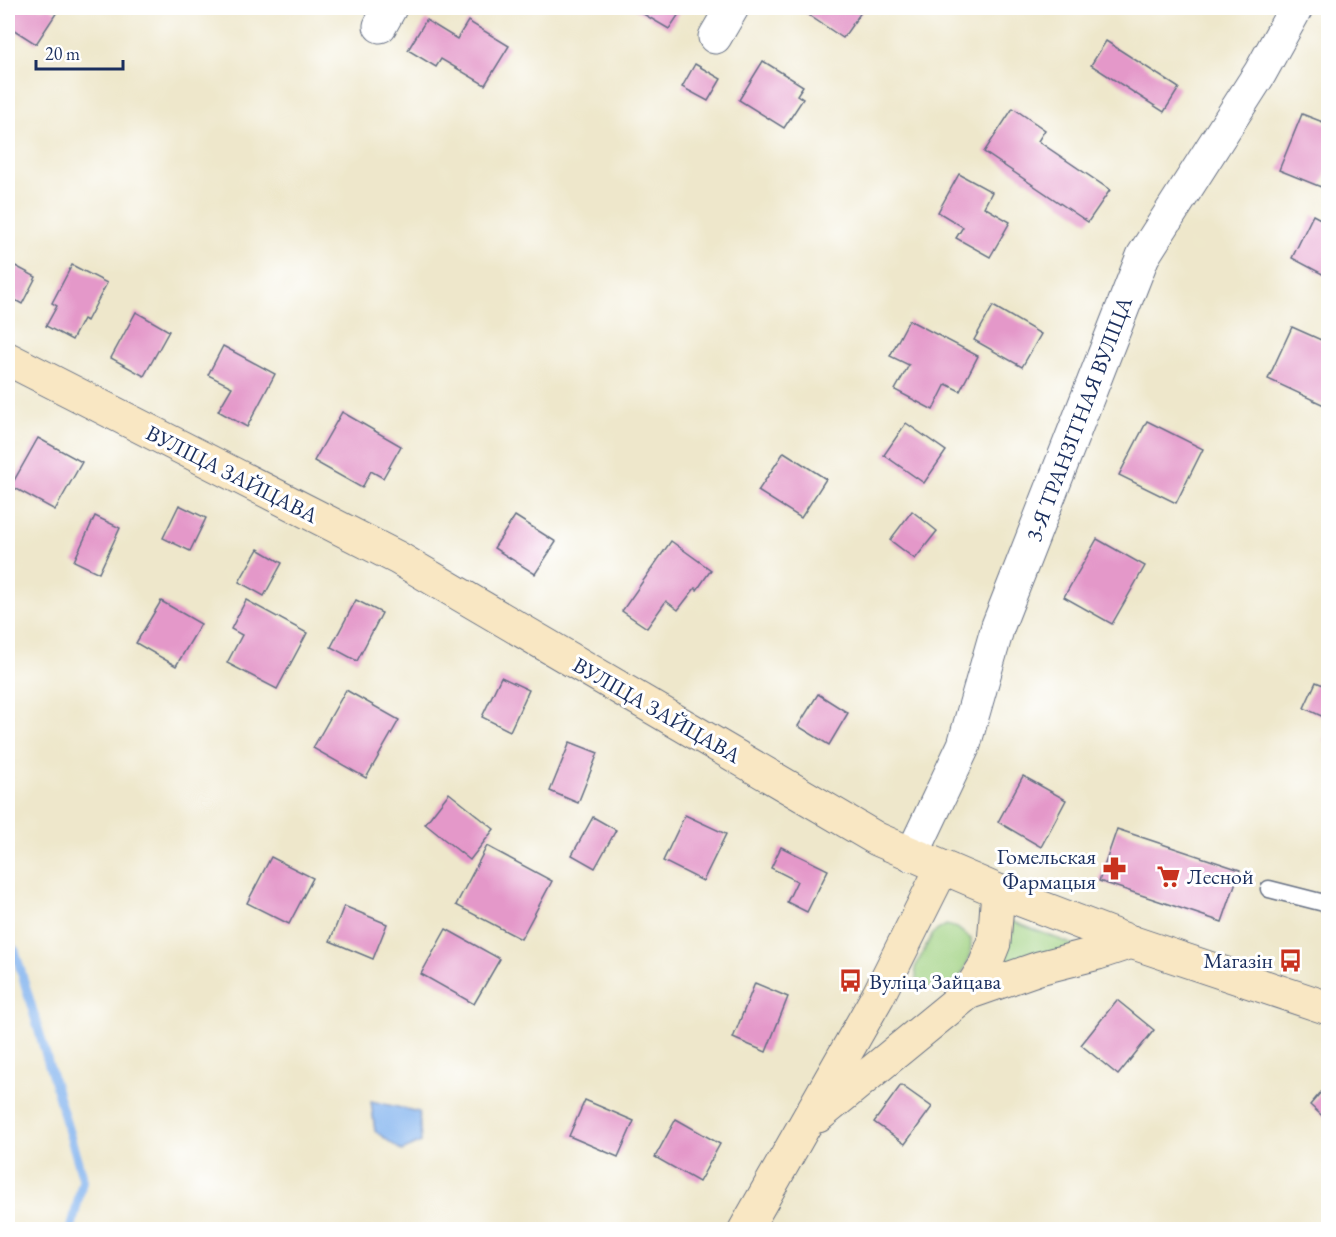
<svg xmlns="http://www.w3.org/2000/svg" width="1336" height="1237" font-family="'EB Garamond',serif">
	<style>
		.green { fill: #9ed07f; stroke: #5c806e; stroke-width: 1.5 }
		.water { fill: #82b3ee; stroke: #4e71a6; stroke-width: 1.5 }
		.lines { fill: none; stroke-linecap: round; stroke-linejoin: round }
		.stream { stroke: #82b3ee; stroke-width: 9 }
		.building { fill: #e498c9 }
		.lane-casing { stroke: #656f84; stroke-width: 19 }
		.street-casing { stroke: #656f84; stroke-width: 35 }
		.secondary-casing { stroke: #656f84; stroke-width: 35 }
		.lane { stroke: #fff; stroke-width: 16 }
		.street { stroke: #fff; stroke-width: 33 }
		.secondary { stroke: #f9e7c3; stroke-width: 33 }
		.labels { text-anchor: middle; dominant-baseline: central; stroke-width: 6; stroke-linejoin: round; paint-order: stroke }
		.street-label { font-size: 22px; fill: #1b2f5e; stroke: #fff }
		.poi-label { font-size: 22px; fill: #1b2f5e; stroke: #fff; text-anchor: end }
	</style>
	<rect width="100%" height="100%" fill="#fff"/>
	<filter id="ink" filterUnits="userSpaceOnUse"><feTurbulence type="fractalNoise" baseFrequency=".0167" numOctaves="2"/><feDisplacementMap in="SourceGraphic" scale="12" xChannelSelector="R" yChannelSelector="G"/><feConvolveMatrix kernelMatrix="1 2 1 2 8 2 1 2 1" color-interpolation-filters="sRGB"/></filter>
	<filter id="wash" filterUnits="userSpaceOnUse"><feTurbulence type="fractalNoise" baseFrequency=".008" numOctaves="4" result="noise"/><feDisplacementMap in="SourceGraphic" scale="24" xChannelSelector="R" yChannelSelector="G"/><feGaussianBlur stdDeviation="1.35" result="paint"/><feColorMatrix in="noise" values="0 0 0 0 0 0 0 0 0 0 0 0 0 0 0 0 0 1.4 0 .05"/><feComposite in="paint" operator="in"/></filter>
	<g filter="url(#wash)">
		<rect width="100%" height="100%" fill="#eee7cb"/>
		<g class="green">
			<polygon points="1006,919 1077,946 1001,972"/>
			<path d="M 946,925 L 957,928 L 971,939 C 972,958 962,985 940,989 C 932,991 924,985 917,981 L 915,968 L 933,933 Z"/>
		</g>
		<polygon class="water" points="371,1101 419,1112 421,1142 402,1151 375,1131"/>
		<g class="lines">
			<polyline class="stream" points="8,944 15,951 83,1179 71,1230"/>
		</g>
		<g id="blocks">
			<g class="building">
				<polygon points="11,8 50,8 57,12 36,44 8,26 8,13"/>
				<polygon points="633,8 683,8 669,29"/>
				<polygon points="798,8 864,8 843,38"/>
				<polygon points="426,20 457,39 468,21 509,46 485,85 441,59 436,67 408,50"/>
				<polygon points="1106,41 1179,88 1164,112 1091,65"/>
				<polygon points="763,61 803,86 797,95 803,99 784,128 739,100"/>
				<polygon points="695,64 721,79 708,101 682,87"/>
				<polygon points="1013,108 1045,130 1038,141 1110,190 1088,222 984,152"/>
				<polygon points="1302,114 1328,124 1328,168 1321,187 1279,170"/>
				<polygon points="959,174 992,192 984,207 1010,222 990,257 956,238 963,227 938,212"/>
				<polygon points="1313,215 1328,223 1328,277 1292,258"/>
				<polygon points="8,262 36,277 22,304 8,296"/>
				<polygon points="72,265 107,283 87,321 83,319 72,340 46,326 57,306 52,303"/>
				<polygon points="993,306 1041,334 1022,367 974,340"/>
				<polygon points="136,312 169,331 144,376 111,358"/>
				<polygon points="909,320 978,356 960,391 946,384 933,410 895,390 909,365 890,356"/>
				<polygon points="1292,327 1328,343 1328,395 1324,405 1268,379"/>
				<polygon points="223,346 275,374 247,427 218,411 232,387 208,375"/>
				<polygon points="342,412 401,446 383,478 371,471 362,488 314,461"/>
				<polygon points="1147,421 1203,449 1176,503 1119,475"/>
				<polygon points="906,423 946,451 924,483 884,455"/>
				<polygon points="38,438 82,462 55,510 11,486"/>
				<polygon points="784,452 826,479 801,518 758,491"/>
				<polygon points="179,505 206,518 190,551 163,538"/>
				<polygon points="912,511 937,531 915,559 890,540"/>
				<polygon points="95,516 120,528 99,573 74,561"/>
				<polygon points="515,516 556,542 535,574 494,548"/>
				<polygon points="1097,539 1145,566 1112,624 1064,597"/>
				<polygon points="671,541 711,570 697,590 695,588 678,610 666,601 647,628 622,611"/>
				<polygon points="258,549 282,563 264,596 239,582"/>
				<polygon points="246,600 307,633 277,689 227,663 242,635 231,629"/>
				<polygon points="356,600 382,613 357,661 331,647"/>
				<polygon points="161,601 201,624 176,666 136,643"/>
				<polygon points="501,677 529,690 510,731 482,717"/>
				<polygon points="1316,682 1328,687 1328,719 1304,708"/>
				<polygon points="346,690 399,720 366,778 313,748"/>
				<polygon points="818,694 848,713 829,745 798,726"/>
				<polygon points="1328,728 1328,743 1323,741"/>
				<polygon points="570,742 598,753 578,803 550,791"/>
				<polygon points="1023,776 1066,800 1041,847 998,822"/>
				<polygon points="449,793 494,829 470,860 425,824"/>
				<polygon points="685,815 726,834 703,881 663,861"/>
				<polygon points="593,817 616,830 595,868 572,855"/>
				<polygon points="1117,829 1240,870 1222,922 1099,881"/>
				<polygon points="487,846 552,881 521,939 456,905"/>
				<polygon points="781,847 828,870 807,912 787,902 797,881 771,868"/>
				<polygon points="271,857 313,878 289,924 247,903"/>
				<polygon points="344,906 387,924 373,959 330,941"/>
				<polygon points="446,929 500,959 474,1004 421,974"/>
				<polygon points="755,983 788,997 766,1052 733,1038"/>
				<polygon points="1117,1000 1154,1030 1118,1075 1081,1045"/>
				<polygon points="901,1085 932,1107 905,1144 874,1122"/>
				<polygon points="1327,1085 1328,1086 1328,1121 1310,1105"/>
				<polygon points="585,1100 634,1121 618,1157 569,1136"/>
				<polygon points="676,1119 720,1144 699,1182 655,1157"/>
			</g>
		</g>
	</g>
	<g filter="url(#ink)">
		<use href="#blocks" fill-opacity="0" stroke="#656f84" stroke-width="1.5"/>
		<g class="lines">
			<defs>
				<polyline id="lane" points="1269,889 1328,904"/>
				<g id="street">
					<polyline points="380,26 390,8"/>
					<polyline points="715,37 732,8"/>
					<polyline points="912,855 964,745 998,626 1143,256 1260,73 1296,8"/>
				</g>
				<g id="secondary">
					<polyline points="8,359 398,558 877,839 998,891 1131,942 1328,1008"/>
					<polyline points="968,993 1039,968 1098,953 1131,942"/>
					<polyline points="818,1116 968,993 984,968 994,943 998,891"/>
					<polyline points="745,1230 878,996 942,868"/>
				</g>
			</defs>
			<use href="#lane" class="lane-casing"/>
			<use href="#street" class="street-casing"/>
			<use href="#secondary" class="secondary-casing"/>
			<use href="#lane" class="lane"/>
			<use href="#street" class="street"/>
			<use href="#secondary" class="secondary"/>
		</g>
	</g>
	<defs>
		<symbol id="pharmacy-bare" viewBox="-9 -9 18 18"><path d="M-2-6h4v4h4v4h-4v4h-4v-4h-4v-4h4Z" fill="#c8321e" stroke="#fff" stroke-width="2.5" paint-order="stroke"/></symbol>
		<symbol id="supermarket-bare" viewBox="-9 -9 18 18"><path d="M-6-5.5h2.5l.6 2H6L4.5 2H-2.5L-4.4-4H-6ZM-1.5 3.2a1.3 1.3 0 1 0 .1 0ZM3 3.2a1.3 1.3 0 1 0 .1 0Z" fill="#c8321e" stroke="#fff" stroke-width="2.5" paint-order="stroke"/></symbol>
		<symbol id="bus-bare" viewBox="-9 -9 18 18"><path d="M-5-6H5V4H4V6H2V4H-2V6H-4V4H-5ZM-3.5-4V0h7V-4ZM-3.5 1.2v1.5H-2V1.2ZM2 1.2v1.5H3.5V1.2Z" fill="#c8321e" stroke="#fff" stroke-width="2.5" paint-order="stroke"/></symbol>
	</defs>
	<g fill-rule="evenodd">
		<use href="#pharmacy-bare" x="1098" y="852" width="33" height="33"/>
		<use href="#supermarket-bare" x="1152" y="860" width="33" height="33"/>
		<use href="#bus-bare" x="1274" y="944" width="33" height="33"/>
		<use href="#bus-bare" x="834" y="964" width="33" height="33"/>
	</g>
	<g class="labels">
		<g class="street-label">
			<text transform="translate(1079 419) rotate(-69)">3-Я ТРАНЗІТНАЯ ВУЛІЦА</text>
			<text transform="translate(232 474) rotate(27)">ВУЛІЦА ЗАЙЦАВА</text>
			<text transform="translate(657 710) rotate(30)">ВУЛІЦА ЗАЙЦАВА</text>
		</g>
		<g class="poi-label">
			<text x="1096" y="856">Гомельская<tspan x="1096" dy="25">Фармацыя</tspan></text>
			<text x="1187" y="876" text-anchor="start">Лесной</text>
			<text x="1273" y="960">Магазін</text>
			<text x="869" y="981" text-anchor="start">Вуліца Зайцава</text>
		</g>
	</g>
	<rect width="1336" height="1237" fill="none" stroke="#fff" stroke-width="30"/>
	<path d="M36 60v9h87v-9" fill="none" stroke="#1b2f5e" stroke-width="3"/>
	<text x="45" y="60" font-size="18" fill="#1b2f5e" stroke="#ffffff" stroke-width="4.5" paint-order="stroke">20 m</text>
</svg>
